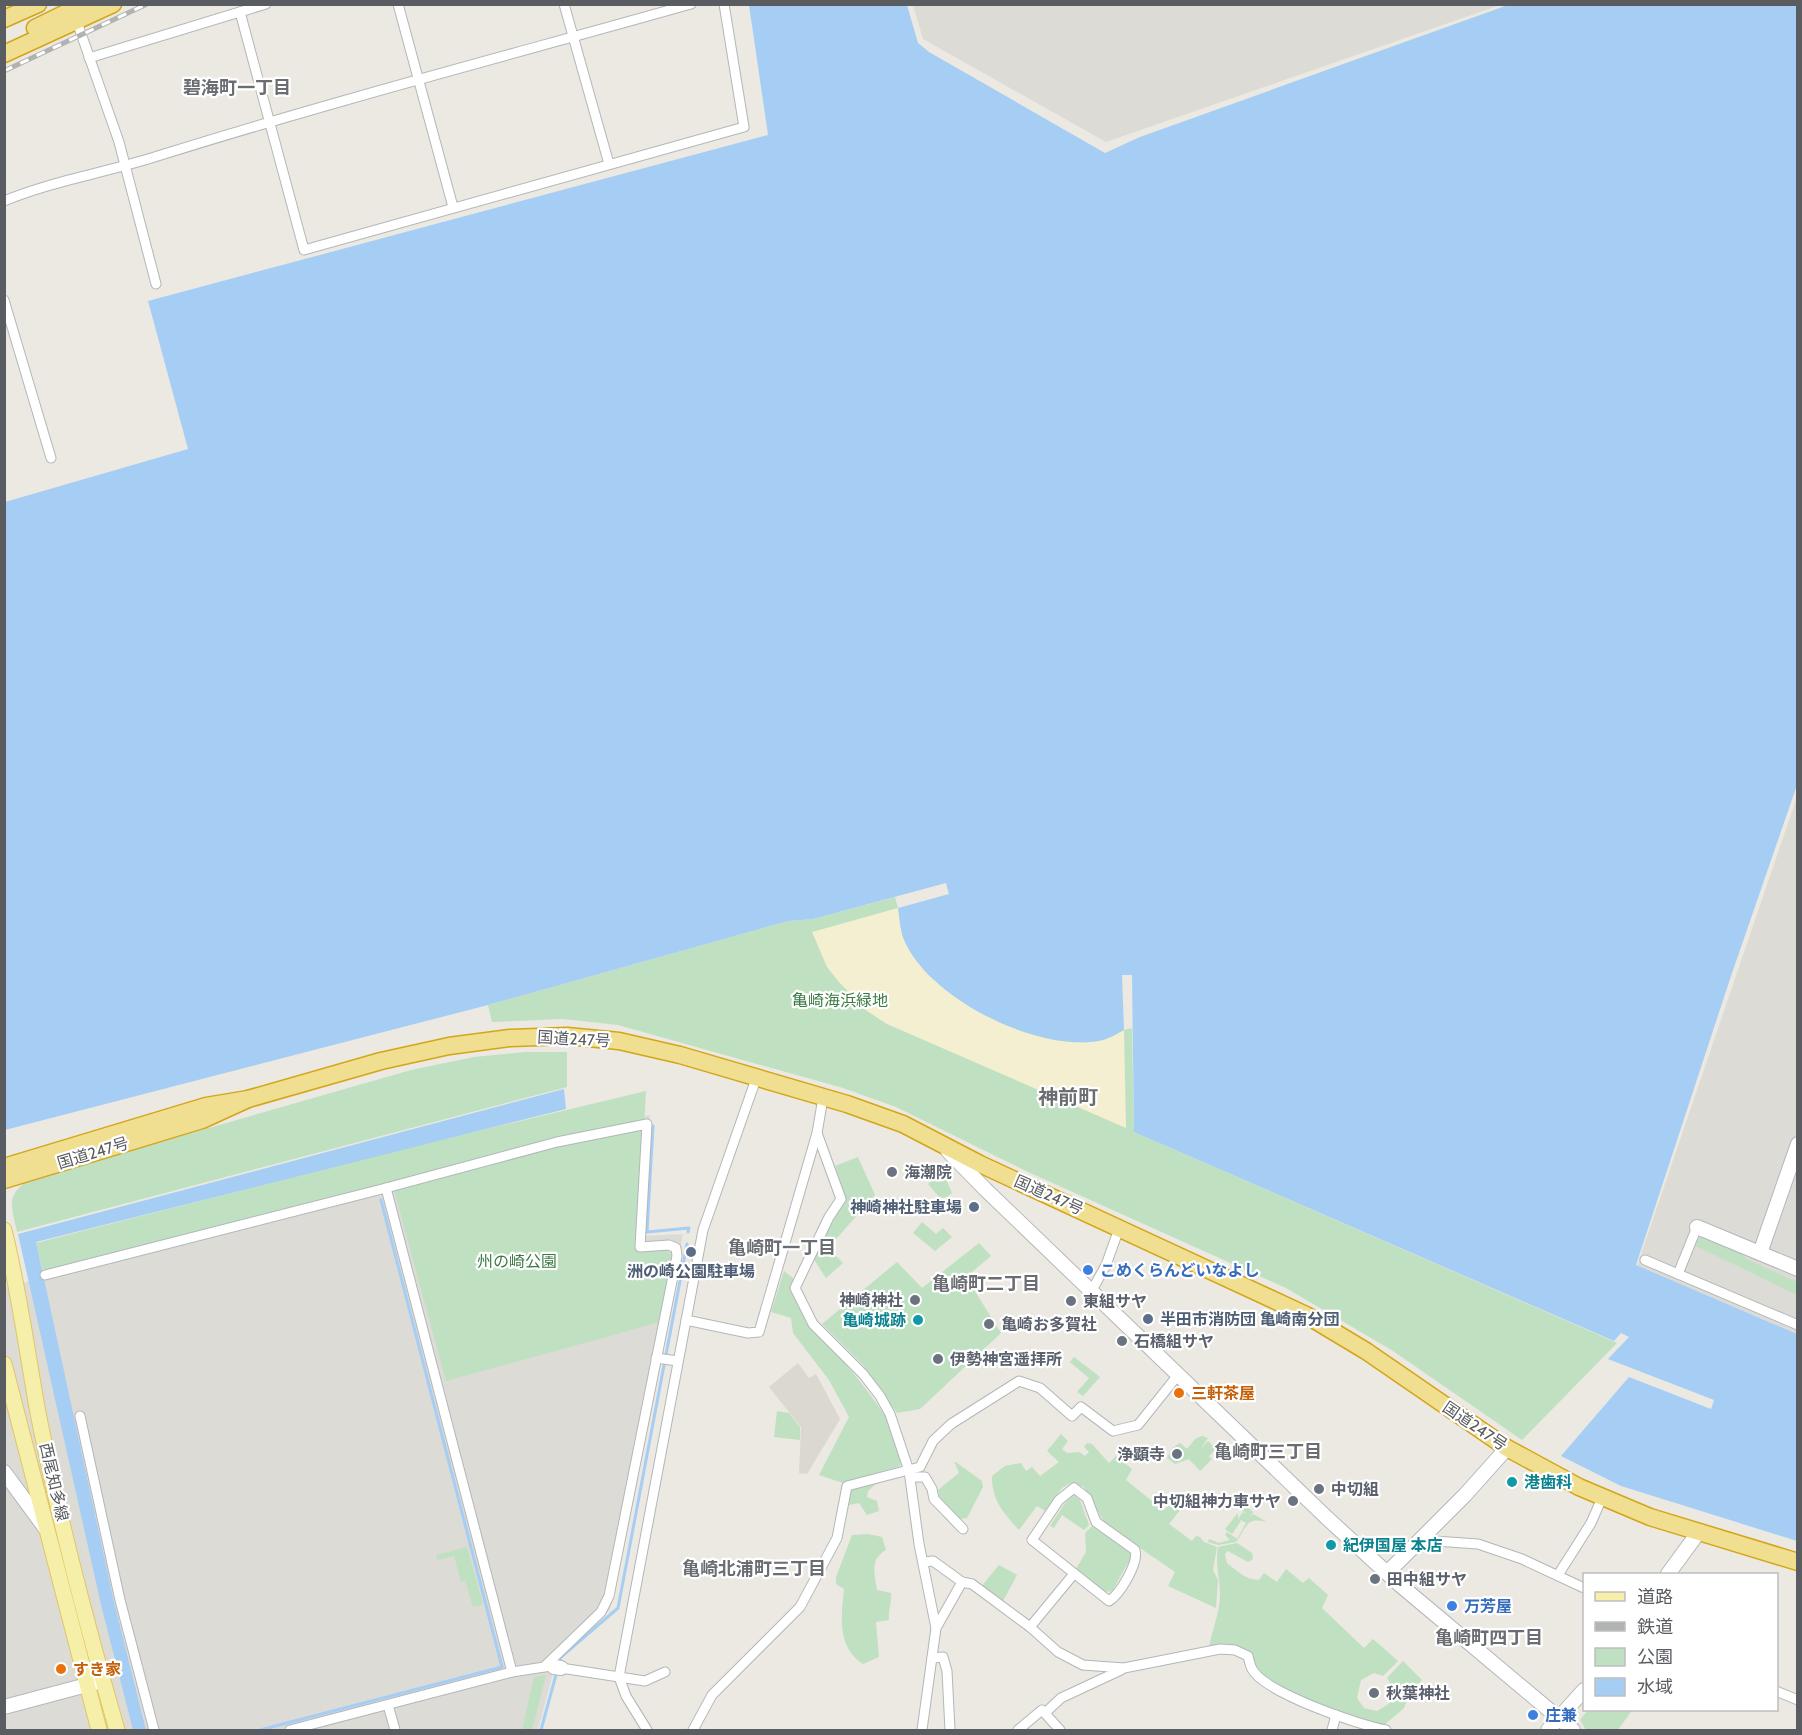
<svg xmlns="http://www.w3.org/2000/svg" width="1802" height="1735" font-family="Cabin,'Noto Sans JP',sans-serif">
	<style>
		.industrial { fill: #dcdbd5 }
		.education { fill: #dad8cf }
		.green { fill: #bfe0c1 }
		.sand { fill: #f5efd1 }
		.water { fill: #a6cef5 }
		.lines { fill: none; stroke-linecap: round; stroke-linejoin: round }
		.stream { stroke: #a6cef5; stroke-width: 3 }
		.street-casing { stroke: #b3b6ba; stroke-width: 11 }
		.secondary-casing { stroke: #b4b7bc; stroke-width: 16 }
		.primary-casing { stroke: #e2c663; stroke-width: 17 }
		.highway-casing { stroke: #d4a517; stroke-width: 19 }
		.street { stroke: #fff; stroke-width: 9 }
		.secondary { stroke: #fff; stroke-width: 14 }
		.primary { stroke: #f6efaa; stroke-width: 15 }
		.highway { stroke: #f1df91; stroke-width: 16 }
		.rail-casing { stroke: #b1b2b2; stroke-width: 5 }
		.rail { stroke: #fff; stroke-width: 3; stroke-dasharray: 9; stroke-linecap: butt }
		.worship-dot { fill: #6b7280; stroke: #fff; stroke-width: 2 }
		.service-dot { fill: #5c6f8a; stroke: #fff; stroke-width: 2 }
		.shop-dot { fill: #3f7fe0; stroke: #fff; stroke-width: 2 }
		.culture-dot { fill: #0f9aa8; stroke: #fff; stroke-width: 2 }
		.food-dot { fill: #e8710a; stroke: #fff; stroke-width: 2 }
		.labels { text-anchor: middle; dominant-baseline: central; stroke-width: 4.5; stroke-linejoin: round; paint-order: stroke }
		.park-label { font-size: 16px; fill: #3c7c43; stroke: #fff }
		.street-label { font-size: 16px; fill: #595c60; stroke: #fff }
		.worship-label { font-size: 16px; font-weight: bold; fill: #5b616d; stroke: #fff; text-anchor: start }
		.service-label { font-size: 16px; font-weight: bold; fill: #4e5e75; stroke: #fff; text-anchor: end }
		.shop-label { font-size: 16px; font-weight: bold; fill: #366cbe; stroke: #fff; text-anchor: start }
		.culture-label { font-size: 16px; font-weight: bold; fill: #0d838f; stroke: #fff; text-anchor: start }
		.food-label { font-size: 16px; font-weight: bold; fill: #c56008; stroke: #fff; text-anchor: start }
		.neighbourhood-label { font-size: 18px; font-weight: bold; fill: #6a6e72; stroke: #fff }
		.quarter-label { font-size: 20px; font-weight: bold; fill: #6a6e72; stroke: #fff }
	</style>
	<rect width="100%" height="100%" fill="#ebe9e1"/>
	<g class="industrial">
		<polygon points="913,5 913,4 1500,5 1106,142 923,39"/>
		<polygon points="1797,797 1797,1334 1637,1266"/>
		<polygon points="650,1115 643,1236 683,1234 610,1610 557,1658 538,1730 5,1730 4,1288"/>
	</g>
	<polygon class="education" points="798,1363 809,1378 816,1374 840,1419 807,1474 799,1473 801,1427 769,1387"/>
	<g class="green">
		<polygon points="895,897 898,908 979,1012 1016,1029 1124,1030 1132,1028 1134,1132 1617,1343 1522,1440 1393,1351 1286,1288 1026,1171 896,1107 843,1088 618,1025 563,1019 492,1022 488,1005 788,921 813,919"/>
		<path d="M 525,1052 L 567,1052 L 567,1087 L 17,1232 C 12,1207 5,1197 28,1180 L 411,1070 L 474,1057 Z"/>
		<polygon points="646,1091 637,1251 666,1249 673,1257 660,1322 446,1381 392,1182 43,1272 36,1243 386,1153"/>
		<polygon points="858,1157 875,1195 828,1248 843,1263 826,1278 813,1258 846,1198 835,1166"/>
		<polygon points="942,1170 952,1193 947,1197 940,1198 928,1184"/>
		<polygon points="922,1222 936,1234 943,1228 952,1237 935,1251 913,1233"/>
		<polygon points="1702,1237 1735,1248 1748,1260 1797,1282 1797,1295 1696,1246 1697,1240"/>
		<polygon points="979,1243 991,1256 966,1277 1001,1333 920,1409 897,1413 863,1365 822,1324 897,1262 922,1288"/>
		<path d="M 784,1271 L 793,1278 C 794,1285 794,1295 797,1301 C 814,1337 913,1424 900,1466 L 843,1483 L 819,1475 L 849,1417 L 829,1380 L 793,1333 L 791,1318 L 771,1312 Z"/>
		<polygon points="1074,1357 1100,1377 1083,1396 1077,1392 1089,1378 1070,1362"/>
		<polygon points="777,1411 789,1413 800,1427 800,1440 774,1437"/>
		<path d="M 1061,1434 L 1068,1441 L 1062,1449 L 1067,1453 L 1079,1452 L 1085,1456 L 1089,1452 L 1084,1447 L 1087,1443 L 1092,1444 L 1109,1463 L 1116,1456 L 1132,1469 L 1126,1480 L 1163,1510 L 1172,1504 L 1180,1510 L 1169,1524 L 1192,1541 L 1196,1536 L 1200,1537 L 1204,1542 L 1217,1547 L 1213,1570 L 1218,1580 L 1216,1608 L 1168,1586 L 1175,1572 L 1105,1524 L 1084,1487 L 1071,1483 L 1062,1488 L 1045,1511 L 1037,1506 L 1019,1530 C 1003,1512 992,1501 992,1476 L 1005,1466 L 1021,1463 L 1026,1471 L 1032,1467 L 1040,1476 L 1059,1462 L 1047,1451 Z"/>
		<polygon points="1202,1436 1208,1438 1201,1448 1208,1441 1216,1449 1209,1456 1212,1459 1200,1471 1189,1459 1175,1464 1167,1458 1172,1448 1180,1443 1187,1449 1195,1439"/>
		<path d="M 954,1461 L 982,1481 L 983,1487 L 967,1518 L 960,1519 C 949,1511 940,1504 938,1490 L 959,1473 Z"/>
		<polygon points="876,1484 868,1491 867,1497 877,1501 879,1511 867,1515 859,1503 849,1505 847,1502 850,1488"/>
		<polygon points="1074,1495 1080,1500 1089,1525 1084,1530 1062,1515 1054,1528 1050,1526 1065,1503"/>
		<path d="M 1243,1503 L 1253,1512 L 1250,1517 L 1253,1514 L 1267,1522 C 1246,1517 1248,1525 1236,1542 L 1218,1545 L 1208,1542 L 1209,1539 L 1219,1543 L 1230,1540 L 1225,1535 L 1227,1532 L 1237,1539 L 1246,1523 L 1239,1519 L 1241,1521 L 1232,1534 L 1225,1529 L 1238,1513 L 1238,1519 L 1243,1512 L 1247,1514 L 1239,1508 Z"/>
		<polygon points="1092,1526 1131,1551 1132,1556 1112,1591 1105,1592 1076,1569 1086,1552 1085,1533"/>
		<path d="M 868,1534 L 882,1537 L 886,1550 C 869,1559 875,1574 877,1590 L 891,1593 C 892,1603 888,1610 889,1620 L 876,1622 L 879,1657 L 863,1664 C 837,1647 841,1617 844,1589 L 836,1584 L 836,1577 L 852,1535 Z"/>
		<path d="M 1237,1543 L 1252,1553 L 1253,1559 L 1248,1562 L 1228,1551 L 1225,1554 L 1227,1563 C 1237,1571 1246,1580 1259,1580 L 1264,1573 L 1277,1582 L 1286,1569 L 1303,1583 L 1309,1578 L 1328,1595 L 1322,1608 L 1364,1648 L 1373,1639 L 1398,1661 L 1383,1676 L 1374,1673 L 1361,1680 L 1357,1698 L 1364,1708 L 1377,1711 L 1389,1704 L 1394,1690 L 1387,1678 L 1403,1661 L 1422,1680 L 1408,1696 L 1404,1708 L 1383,1726 C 1349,1716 1281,1695 1257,1669 C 1254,1665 1252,1658 1251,1652 L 1241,1648 L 1209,1647 C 1212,1631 1220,1611 1220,1595 C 1220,1576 1215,1567 1218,1547 Z"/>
		<polygon points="467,1547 483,1604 473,1607 465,1580 461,1582 454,1556 437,1560 436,1555"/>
		<polygon points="999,1565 1017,1575 1003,1601 981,1587"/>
		<polygon points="546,1675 532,1730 522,1730 534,1677"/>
		<polygon points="1588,1710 1632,1710 1618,1730 1586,1730 1580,1720"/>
	</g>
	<path class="sand" d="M 898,908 C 900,920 900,933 906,944 C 935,1001 1040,1054 1103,1040 C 1110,1038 1118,1033 1124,1030 L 1126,1128 L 887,1024 L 867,1011 L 838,981 L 827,967 L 812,932 Z"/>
	<g class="water">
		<path d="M 749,5 L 907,5 L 918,43 L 929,52 L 1105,153 L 1140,137 L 1508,5 L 1797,5 L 1797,785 L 1731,976 L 1636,1265 L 1797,1334 L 1797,1541 L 1621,1486 L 1561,1456 L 1629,1377 L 1711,1409 L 1714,1400 L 1608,1359 L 1629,1337 L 1621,1333 L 1614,1341 L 1134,1132 L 1132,975 L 1122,975 L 1124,1030 C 1118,1033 1110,1038 1103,1040 C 1042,1054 933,1001 906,944 C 900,933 900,920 898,908 L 949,894 L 946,883 L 813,919 L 788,921 L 488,1005 L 5,1130 L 5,502 L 188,449 L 148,301 L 768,135 Z"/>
		<polygon points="564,1089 566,1109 36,1242 114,1602 146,1730 133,1730 102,1609 18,1234"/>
	</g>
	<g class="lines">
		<g class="stream">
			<polyline points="653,1126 647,1232 689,1228 688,1232"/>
			<polyline points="558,1665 561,1657 618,1608 687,1244"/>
			<polyline points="260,1730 502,1667 381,1200"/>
			<polyline points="541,1730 557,1671"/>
		</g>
		<defs>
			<g id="street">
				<polyline points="398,4 453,207"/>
				<polyline points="564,4 609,164"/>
				<polyline points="240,12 304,250 744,127 724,4"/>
				<polyline points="77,22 119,142 156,284"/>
				<polyline points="89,58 266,4"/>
				<path d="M 4,201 C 55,180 109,172 161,155 C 337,100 514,54 691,4"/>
				<polyline points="4,300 51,458"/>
				<polyline points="817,1133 841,1199 829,1217 795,1288 813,1324 863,1374 880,1396 890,1414 909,1471 919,1544 936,1628 922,1730"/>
				<polyline points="386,1188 557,1142 647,1124 640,1247 669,1245 676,1248 677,1256 609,1596 601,1612 546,1665"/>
				<polyline points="1645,1260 1798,1325"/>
				<polyline points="1678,1274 1697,1227"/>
				<polyline points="45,1275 386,1188 512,1672"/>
				<polyline points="1091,1292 1106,1265 1120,1226"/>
				<polyline points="686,1320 748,1333 759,1332 817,1133 823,1098"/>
				<polyline points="656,1358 678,1361"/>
				<polyline points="80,1416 120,1600 154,1730"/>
				<polyline points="911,1477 925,1477 932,1489 934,1499 963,1529"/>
				<path d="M 1074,1488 L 1087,1498 L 1096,1522 L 1135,1550 C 1139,1563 1120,1594 1109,1601 L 1032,1540 L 1059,1500 Z"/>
				<polyline points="1420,1540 1478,1544 1522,1559 1584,1588"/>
				<path d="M 924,1562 L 933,1561 L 962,1582 L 972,1584 L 1030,1627 L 1058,1652 L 1083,1665 L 1124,1668 L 1220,1649 L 1235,1650 L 1248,1656 C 1249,1660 1250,1665 1252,1669 C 1265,1693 1359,1725 1386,1730"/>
				<polyline points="1558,1575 1591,1523 1602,1498"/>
				<polyline points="1030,1627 1073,1575"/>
				<polyline points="936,1628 962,1582"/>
				<polyline points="932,1658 943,1657 947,1671 950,1730"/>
				<polyline points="561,1668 645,1681 665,1672"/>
				<polyline points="1776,1691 1798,1700"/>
				<polyline points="388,1705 395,1730"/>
				<polyline points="1045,1713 1061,1698 1121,1670"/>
				<polyline points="290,1730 512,1672 551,1666"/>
				<polyline points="647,1730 626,1696 619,1677 703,1230 756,1079"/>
				<polyline points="693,1730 712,1695 800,1607 837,1538 847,1486 920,1467 933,1441 951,1424 1019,1381 1040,1388 1072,1416 1081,1407 1113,1431 1138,1425 1178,1375"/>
				<polyline points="1018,1730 1042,1710 1060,1730"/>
				<polyline points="1332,1730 1336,1715"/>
			</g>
			<g id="secondary">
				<polyline points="948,1151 985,1189 1327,1518 1400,1585 1573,1730"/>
				<polyline points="1697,1227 1798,1269"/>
				<polyline points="1760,1253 1798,1144"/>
				<polyline points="4,1472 46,1529"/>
				<polyline points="1387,1573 1465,1495 1507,1448"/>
				<polyline points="1668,1574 1698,1533"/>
				<polyline points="554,1667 561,1668"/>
				<polyline points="4,1707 98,1682"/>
				<polyline points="1548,1730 1584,1690"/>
			</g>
			<g id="primary">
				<path d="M 4,1230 C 19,1290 27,1352 38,1413 C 59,1520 87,1626 117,1730"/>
				<polyline points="4,1364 99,1730"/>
			</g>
			<g id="highway">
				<polyline points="4,19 38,4"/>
				<polyline points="35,28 84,4"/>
				<polyline points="4,54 113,4"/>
				<polyline points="248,1099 381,1061 449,1046 510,1038 567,1036 619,1041 680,1055 847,1104 903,1124 980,1164 1306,1315 1366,1351 1507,1448 1579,1487 1650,1517 1798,1562"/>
				<polyline points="4,1167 206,1106 248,1099 202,1120 4,1180"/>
			</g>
		</defs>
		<use href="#street" class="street-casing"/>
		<use href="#secondary" class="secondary-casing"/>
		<use href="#primary" class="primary-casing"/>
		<use href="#highway" class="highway-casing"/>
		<use href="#street" class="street"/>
		<use href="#secondary" class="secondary"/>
		<use href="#primary" class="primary"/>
		<use href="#highway" class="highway"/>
		<defs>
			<polyline id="rail" points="4,71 147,4"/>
		</defs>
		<use href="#rail" class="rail-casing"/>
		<use href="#rail" class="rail"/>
	</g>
	<g class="worship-dot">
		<circle cx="892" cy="1172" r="6"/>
		<circle cx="915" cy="1300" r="6"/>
		<circle cx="1071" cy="1301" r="6"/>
		<circle cx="989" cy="1324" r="6"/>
		<circle cx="1122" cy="1341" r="6"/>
		<circle cx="938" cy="1359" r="6"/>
		<circle cx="1177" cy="1454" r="6"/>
		<circle cx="1319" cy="1489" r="6"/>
		<circle cx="1293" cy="1501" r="6"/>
		<circle cx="1375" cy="1579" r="6"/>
		<circle cx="1374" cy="1693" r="6"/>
	</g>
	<g class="service-dot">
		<circle cx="974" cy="1207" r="6"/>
		<circle cx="691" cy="1252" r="6"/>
		<circle cx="1148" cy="1319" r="6"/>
	</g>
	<g class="shop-dot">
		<circle cx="1088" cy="1270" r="6"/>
		<circle cx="1452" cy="1606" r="6"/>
		<circle cx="1533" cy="1715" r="6"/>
	</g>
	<g class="culture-dot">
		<circle cx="918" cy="1320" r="6"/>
		<circle cx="1512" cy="1482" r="6"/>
		<circle cx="1331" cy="1545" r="6"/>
	</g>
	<g class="food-dot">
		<circle cx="1179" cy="1393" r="6"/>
		<circle cx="61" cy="1669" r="6"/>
	</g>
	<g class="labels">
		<g class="park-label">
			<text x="840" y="1000">亀崎海浜緑地</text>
			<text x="517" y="1261">州の崎公園</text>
		</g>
		<g class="street-label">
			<text transform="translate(574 1039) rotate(3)">国道247号</text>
			<text transform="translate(93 1153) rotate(-17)">国道247号</text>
			<text transform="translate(1049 1195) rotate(24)">国道247号</text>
			<text transform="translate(1475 1426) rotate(34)">国道247号</text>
			<text transform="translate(54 1482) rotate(77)">西尾知多線</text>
		</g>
		<g class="worship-label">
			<text x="904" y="1172">海潮院</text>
			<text x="903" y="1300" text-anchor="end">神崎神社</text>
			<text x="1083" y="1301">東組サヤ</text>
			<text x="1001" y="1324">亀崎お多賀社</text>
			<text x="1134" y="1341">石橋組サヤ</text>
			<text x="950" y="1359">伊勢神宮遥拝所</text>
			<text x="1165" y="1454" text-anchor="end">浄顕寺</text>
			<text x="1331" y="1489">中切組</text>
			<text x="1281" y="1501" text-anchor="end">中切組神力車サヤ</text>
			<text x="1387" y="1579">田中組サヤ</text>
			<text x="1386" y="1693">秋葉神社</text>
		</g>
		<g class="service-label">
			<text x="962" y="1207">神崎神社駐車場</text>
			<text x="691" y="1271" text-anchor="middle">洲の崎公園駐車場</text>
			<text x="1160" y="1319" text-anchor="start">半田市消防団 亀崎南分団</text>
		</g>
		<g class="shop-label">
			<text x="1100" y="1270">こめくらんどいなよし</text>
			<text x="1464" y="1606">万芳屋</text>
			<text x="1545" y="1715">庄兼</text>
		</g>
		<g class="culture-label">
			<text x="906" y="1320" text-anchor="end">亀崎城跡</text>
			<text x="1524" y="1482">港歯科</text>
			<text x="1343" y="1545">紀伊国屋 本店</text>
		</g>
		<g class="food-label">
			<text x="1191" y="1393">三軒茶屋</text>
			<text x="73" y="1669">すき家</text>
		</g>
		<g class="neighbourhood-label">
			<text x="237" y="88">碧海町一丁目</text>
			<text x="782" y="1248">亀崎町一丁目</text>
			<text x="986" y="1284">亀崎町二丁目</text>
			<text x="1268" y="1452">亀崎町三丁目</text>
			<text x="754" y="1569">亀崎北浦町三丁目</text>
			<text x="1489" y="1638">亀崎町四丁目</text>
		</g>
		<g class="quarter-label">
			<text x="1068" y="1097">神前町</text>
		</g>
	</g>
	<rect width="1802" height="1735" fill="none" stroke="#595c60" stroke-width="12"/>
	<rect x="1583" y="1573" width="195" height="138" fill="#ffffff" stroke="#bdbebf" stroke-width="1.5"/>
	<rect x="1595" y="1592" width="30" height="9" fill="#f6efaa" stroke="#bdbebf" stroke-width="1.5"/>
	<text x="1637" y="1603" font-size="18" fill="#595c60">道路</text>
	<rect x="1595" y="1622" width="30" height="9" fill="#b1b2b2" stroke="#bdbebf" stroke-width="1.5"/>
	<text x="1637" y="1633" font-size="18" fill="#595c60">鉄道</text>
	<rect x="1595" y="1648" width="30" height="18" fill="#bfe0c1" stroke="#bdbebf" stroke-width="1.5"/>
	<text x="1637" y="1663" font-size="18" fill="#595c60">公園</text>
	<rect x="1595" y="1678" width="30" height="18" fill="#a6cef5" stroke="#bdbebf" stroke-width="1.5"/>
	<text x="1637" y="1693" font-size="18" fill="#595c60">水域</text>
</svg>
